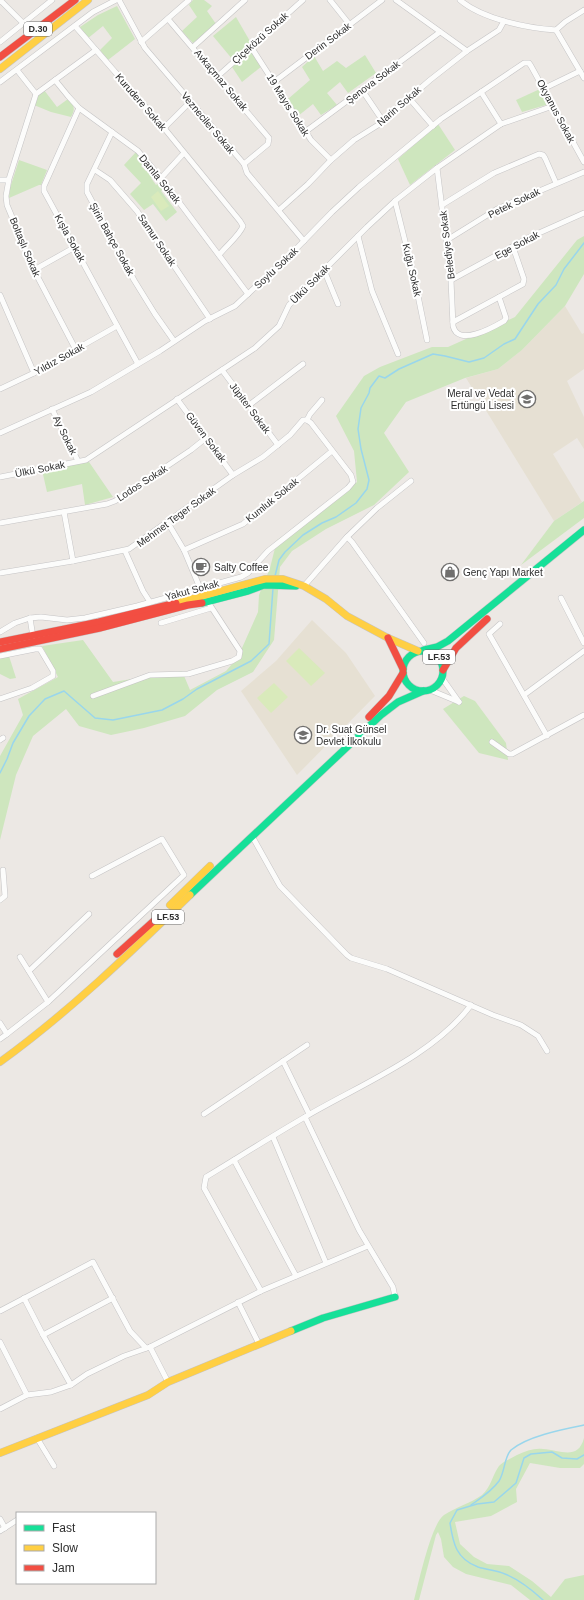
<svg xmlns="http://www.w3.org/2000/svg" width="584" height="1600" font-family="Helvetica,sans-serif">
	<style>
		.education { fill: #e6e0d3 }
		.green { fill: #cee6be }
		.pitch { fill: #d9eabb }
		.lines { fill: none; stroke-linecap: round; stroke-linejoin: round }
		.stream { stroke: #99d6ec; stroke-width: 1.5 }
		.street-casing { stroke: #c5c4c5; stroke-width: 6 }
		.fast-casing { stroke: #c5c4c5; stroke-width: 8 }
		.slow-casing { stroke: #c5c4c5; stroke-width: 8 }
		.jam-casing { stroke: #c5c4c5; stroke-width: 8 }
		.street { stroke: #fcfcfb; stroke-width: 5 }
		.fast { stroke: #16e098; stroke-width: 7 }
		.slow { stroke: #ffcf43; stroke-width: 7 }
		.jam { stroke: #f24e42; stroke-width: 7 }
		.labels { text-anchor: middle; dominant-baseline: central; stroke-width: 4; stroke-linejoin: round; paint-order: stroke }
		.shield { fill: #fff; stroke: #6d6d6d; stroke-width: 1 }
		.shield-label { font-size: 9px; font-weight: bold; fill: #2e2e2e }
		.street-label { font-size: 10px; fill: #2e2e2e; stroke: #fff }
		.poi-label { font-size: 10px; fill: #2e2e2e; stroke: #fff; text-anchor: start }
	</style>
	<rect width="100%" height="100%" fill="#ece8e4"/>
	<g class="education">
		<polygon points="565,306 582,334 584,333 584,369 567,381 584,417 584,449 577,438 553,454 582,502 554,521 466,378 498,369 522,350"/>
		<polygon points="312,620 346,653 375,696 297,775 241,691 276,661"/>
	</g>
	<g class="green">
		<polygon points="193,0 204,0 212,6 207,11 216,24 193,43 182,31 197,17 189,5"/>
		<polygon points="117,6 135,39 108,60 100,50 112,38 103,26 87,39 80,27 98,15"/>
		<polygon points="236,17 251,43 233,60 213,36"/>
		<polygon points="251,51 262,66 242,82 232,67"/>
		<polygon points="365,55 376,73 348,93 340,82 327,93 337,105 321,115 313,104 298,116 288,99 310,80 302,67 314,56 323,71 337,61 346,68"/>
		<polygon points="540,89 547,103 546,105 522,112 516,100"/>
		<path d="M 44,90 L 57,107 L 68,99 C 74,106 76,108 71,117 L 51,112 L 34,105 L 37,96 Z"/>
		<polygon points="438,124 455,150 410,185 398,159"/>
		<polygon points="136,152 145,162 141,166 146,171 149,169 155,176 151,178 156,185 160,182 165,188 161,191 177,212 166,221 153,204 144,210 130,194 141,183 124,165"/>
		<polygon points="19,160 47,170 41,185 39,185 9,198 10,188"/>
		<polygon points="584,236 584,274 565,306 522,350 498,369 465,378 406,402 384,433 409,472 374,505 326,529 292,551 280,567 274,640 253,672 217,690 185,716 144,728 111,735 79,726 66,709 33,736 16,775 0,840 0,756 23,715 18,699 58,677 42,646 83,640 113,682 182,671 190,690 226,671 238,657 258,612 259,595 270,568 277,540 332,502 357,482 354,451 336,416 364,376 380,367 432,347 448,347 515,317 577,240"/>
		<polygon points="89,462 113,497 85,505 82,484 47,492 42,470"/>
		<polygon points="584,501 584,518 521,565 554,521"/>
		<polygon points="9,656 16,678 10,679 0,674 0,658"/>
		<polygon points="464,696 475,701 506,743 508,760 479,753 443,709"/>
		<path d="M 584,1438 L 584,1464 L 580,1468 L 560,1468 L 530,1463 L 516,1489 L 517,1502 L 491,1516 L 455,1522 L 460,1544 L 474,1557 L 487,1564 L 509,1566 L 532,1581 L 551,1597 L 565,1579 L 584,1575 L 584,1600 L 530,1600 L 511,1585 L 466,1574 L 453,1567 L 444,1557 L 441,1539 L 438,1532 L 436,1535 L 419,1600 L 414,1600 C 419,1582 431,1524 444,1515 C 456,1507 471,1503 482,1495 C 491,1487 493,1474 499,1466 C 502,1462 512,1458 517,1455 C 526,1451 534,1448 543,1449 C 560,1450 578,1461 584,1438 Z"/>
	</g>
	<g class="pitch">
		<polygon points="158,191 169,206 161,211 151,197"/>
		<polygon points="299,648 325,673 311,686 286,661"/>
		<polygon points="274,683 288,697 271,713 257,698"/>
	</g>
	<g class="lines">
		<g class="stream">
			<polyline points="275,576 279,560 285,552 303,535 322,523 336,517 356,503 367,489 369,480 361,449 358,429 361,408 369,393 370,388 379,376 385,378 399,369 433,354 445,356 469,362 484,358 504,344 515,339 538,304 556,285 564,269 584,243"/>
			<polyline points="0,773 7,759 13,743 29,716 45,699 64,691 95,718 113,720 162,710 183,699 197,689 251,661 269,644 273,588"/>
			<path d="M 471,1505 C 481,1498 492,1491 499,1481 C 505,1472 504,1457 511,1450 C 527,1436 564,1429 584,1425"/>
			<path d="M 543,1600 C 531,1589 520,1580 505,1574 C 496,1570 487,1570 478,1567 C 456,1559 453,1543 450,1523 L 457,1510 L 477,1504 L 494,1502 L 516,1483 L 524,1458 L 531,1454 L 552,1452 L 562,1458 L 577,1459 L 584,1455"/>
		</g>
		<defs>
			<g id="street">
				<polyline points="0,0 23,23"/>
				<polyline points="119,0 145,48 244,164 247,173 304,241"/>
				<polyline points="330,0 350,25"/>
				<polyline points="396,0 467,51"/>
				<path d="M 460,0 C 482,19 527,28 556,30"/>
				<polyline points="168,19 269,138 268,144 244,164"/>
				<path d="M 75,26 L 164,128 L 240,221 L 243,226 C 240,235 225,247 219,255"/>
				<polyline points="556,30 584,78"/>
				<polyline points="556,30 565,22 584,10"/>
				<polyline points="0,42 52,0"/>
				<polyline points="141,42 189,0"/>
				<polyline points="193,47 245,0"/>
				<polyline points="251,47 311,140 331,160"/>
				<polyline points="17,70 36,94"/>
				<polyline points="218,76 303,0"/>
				<polyline points="55,80 68,96 79,108 138,151 161,178 248,294"/>
				<polyline points="0,82 93,12 116,0"/>
				<polyline points="274,82 382,0"/>
				<polyline points="545,88 580,71"/>
				<polyline points="362,90 383,121"/>
				<polyline points="481,92 501,124"/>
				<polyline points="409,98 433,126"/>
				<polyline points="79,108 44,186 44,191 138,364"/>
				<polyline points="164,128 190,102"/>
				<polyline points="112,132 87,184 87,192 134,280 155,314 174,341"/>
				<polyline points="305,132 440,32"/>
				<path d="M 437,168 L 451,280 L 453,326 C 458,347 492,328 504,321 L 506,318 L 499,297"/>
				<polyline points="95,170 110,180 137,211 210,319"/>
				<polyline points="161,178 184,153"/>
				<polyline points="0,180 8,180"/>
				<polyline points="395,201 415,281 427,340"/>
				<polyline points="442,205 494,173 539,154 543,155 545,158 556,183"/>
				<polyline points="279,210 308,184 331,160 354,140 378,125 430,80 467,51 499,30 504,21"/>
				<polyline points="358,236 372,291 398,354"/>
				<polyline points="447,240 497,209 584,172"/>
				<polyline points="34,270 75,247"/>
				<polyline points="324,270 338,304"/>
				<polyline points="451,280 530,237 584,213"/>
				<polyline points="0,295 34,373"/>
				<polyline points="453,322 523,284 524,279 513,247"/>
				<polyline points="76,350 34,270 7,205 6,196 9,179 36,94 96,50"/>
				<polyline points="222,370 278,445"/>
				<polyline points="0,389 34,373 117,326"/>
				<polyline points="177,399 233,475"/>
				<polyline points="248,406 303,364"/>
				<polyline points="52,409 78,461"/>
				<polyline points="307,420 310,414 322,400"/>
				<polyline points="0,433 91,392 160,351 205,321 235,306 295,250 332,212 359,187 441,119 524,63 529,63 531,66 584,162"/>
				<polyline points="0,477 86,460 255,348 279,326 289,305 367,227 395,201 437,168 501,124 553,106"/>
				<polyline points="64,512 73,561"/>
				<polyline points="0,523 107,504 115,501 191,450 206,438"/>
				<polyline points="168,523 184,550 200,588"/>
				<polyline points="347,537 352,542 424,643"/>
				<polyline points="184,550 243,524 332,451"/>
				<polyline points="125,551 143,591 150,602"/>
				<polyline points="0,573 73,561 129,549 233,475 263,457 290,435 303,420 307,420"/>
				<polyline points="304,586 347,537 377,508 411,481"/>
				<polyline points="561,598 584,643"/>
				<polyline points="30,618 33,637"/>
				<polyline points="161,623 211,608"/>
				<polyline points="500,624 489,634 547,736"/>
				<polyline points="0,632 15,623 30,618 41,617 67,620 85,618 137,606 241,577 248,573 268,551 348,488 353,482 351,475 311,423 307,420"/>
				<polyline points="0,656 35,649 40,649 53,671 53,676 32,688 0,699"/>
				<polyline points="442,678 459,702"/>
				<polyline points="430,690 459,702"/>
				<polyline points="524,695 584,651"/>
				<polyline points="93,696 150,675 188,674 232,661 239,657 240,651 208,602"/>
				<polyline points="0,740 3,738"/>
				<polyline points="492,742 509,754 512,754 584,715"/>
				<polyline points="252,836 280,886 347,955 351,958 387,969 493,1015 521,1025 538,1036 547,1051"/>
				<polyline points="0,900 5,896 3,870"/>
				<polyline points="20,957 48,1002"/>
				<polyline points="29,971 89,914"/>
				<polyline points="0,1023 7,1034 0,1039"/>
				<polyline points="7,1034 48,1002 184,875 162,839 92,876"/>
				<polyline points="283,1061 309,1114"/>
				<polyline points="204,1114 307,1045"/>
				<polyline points="305,1117 359,1230 393,1287 395,1297"/>
				<polyline points="273,1137 326,1263"/>
				<polyline points="234,1160 296,1276"/>
				<path d="M 261,1291 L 204,1188 L 206,1177 C 239,1157 272,1136 305,1117 C 359,1085 433,1056 471,1005"/>
				<polyline points="24,1298 43,1335 71,1385"/>
				<polyline points="238,1302 259,1344"/>
				<polyline points="0,1311 93,1262 130,1331 146,1348"/>
				<polyline points="43,1335 113,1298"/>
				<polyline points="0,1342 27,1395"/>
				<polyline points="150,1347 168,1382"/>
				<polyline points="0,1409 27,1395 51,1392 71,1385 87,1374 124,1356 150,1347 261,1291 368,1246"/>
				<polyline points="37,1438 54,1466"/>
				<polyline points="0,1519 5,1528"/>
				<polyline points="0,1531 17,1520"/>
			</g>
			<g id="fast">
				<polyline points="202,603 248,591 264,585 296,586"/>
				<polyline points="424,650 437,647 448,641 584,530"/>
				<circle cx="423" cy="671" r="20"/>
				<polyline points="190,895 381,715 398,702 423,691"/>
				<polyline points="291,1331 323,1318 395,1297"/>
			</g>
			<g id="slow">
				<polyline points="0,69 88,0"/>
				<polyline points="176,603 265,579 283,579 304,586 326,599 347,616 388,638 418,651"/>
				<polyline points="170,905 210,866"/>
				<path d="M 0,1062 C 69,1012 129,954 190,895"/>
				<polyline points="0,1453 148,1395 168,1382 291,1331"/>
			</g>
			<g id="jam">
				<polyline points="0,57 75,0"/>
				<polyline points="388,638 403,669"/>
				<polyline points="0,642 99,622 176,603"/>
				<polyline points="0,649 100,628 188,605 202,603"/>
				<polyline points="443,670 456,648 487,619"/>
				<polyline points="369,717 389,696 403,673"/>
				<polyline points="117,954 157,918"/>
			</g>
		</defs>
		<use href="#street" class="street-casing"/>
		<use href="#fast" class="fast-casing"/>
		<use href="#slow" class="slow-casing"/>
		<use href="#jam" class="jam-casing"/>
		<use href="#street" class="street"/>
		<use href="#fast" class="fast"/>
		<use href="#slow" class="slow"/>
		<use href="#jam" class="jam"/>
	</g>
	<defs>
		<symbol id="school-ring" viewBox="-11 -11 22 22"><circle r="9.5" fill="#fff" stroke="#706f6e" stroke-width="1.5"/><path d="M0-5L7-2L0 1L-7-2ZM-4 1L0 2.5L4 1V4Q0 6-4 4Z" fill="#706f6e"/></symbol>
		<symbol id="cafe-ring" viewBox="-11 -11 22 22"><circle r="9.5" fill="#fff" stroke="#706f6e" stroke-width="1.5"/><path d="M-5.5-4.5H6V0H3Q3 3.5 0 3.5H-2.5Q-5.5 3.5-5.5 0ZM3-3.2v2h1.7v-2ZM-6 4.5H4V6H-6Z" fill="#706f6e"/></symbol>
		<symbol id="shop-ring" viewBox="-11 -11 22 22"><circle r="9.5" fill="#fff" stroke="#706f6e" stroke-width="1.5"/><path d="M-5-2.5h2.3a2.7 3.5 0 0 1 5.4 0H5L5.5 6h-11ZM-1.5-2.5h3a1.5 2.3 0 0 0-3 0Z" fill="#706f6e"/></symbol>
	</defs>
	<g fill-rule="evenodd">
		<use href="#school-ring" x="517" y="389" width="20" height="20"/>
		<use href="#cafe-ring" x="191" y="557" width="20" height="20"/>
		<use href="#shop-ring" x="440" y="562" width="20" height="20"/>
		<use href="#school-ring" x="293" y="725" width="20" height="20"/>
	</g>
	<g class="labels">
		<g class="shield">
			<rect x="24" y="22" width="28" height="14" rx="3"/>
			<rect x="423" y="650" width="32" height="14" rx="3"/>
			<rect x="152" y="910" width="32" height="14" rx="3"/>
		</g>
		<g class="shield-label">
			<text x="38" y="29">D.30</text>
			<text x="439" y="657">LF.53</text>
			<text x="168" y="917">LF.53</text>
		</g>
		<g class="street-label">
			<text transform="translate(260 38) rotate(-42)">Çiçeközü Sokak</text>
			<text transform="translate(328 41) rotate(-37)">Derin Sokak</text>
			<text transform="translate(221 80) rotate(50)">Avkaçmaz Sokak</text>
			<text transform="translate(373 82) rotate(-37)">Şenova Sokak</text>
			<text transform="translate(141 102) rotate(49)">Kurudere Sokak</text>
			<text transform="translate(288 105) rotate(58)">19 Mayıs Sokak</text>
			<text transform="translate(399 106) rotate(-41)">Narin Sokak</text>
			<text transform="translate(556 111) rotate(62)">Okyanus Sokak</text>
			<text transform="translate(208 123) rotate(50)">Vezneciler Sokak</text>
			<text transform="translate(160 179) rotate(51)">Damla Sokak</text>
			<text transform="translate(514 203) rotate(-26)">Petek Sokak</text>
			<text transform="translate(70 238) rotate(61)">Kışla Sokak</text>
			<text transform="translate(112 239) rotate(61)">Şirin Bahçe Sokak</text>
			<text transform="translate(157 240) rotate(56)">Samur Sokak</text>
			<text transform="translate(447 245) rotate(-97)">Belediye Sokak</text>
			<text transform="translate(517 245) rotate(-28)">Ege Sokak</text>
			<text transform="translate(25 247) rotate(67)">Boltaşlı Sokak</text>
			<text transform="translate(276 268) rotate(-43)">Soylu Sokak</text>
			<text transform="translate(412 270) rotate(77)">Kuğu Sokak</text>
			<text transform="translate(310 284) rotate(-45)">Ülkü Sokak</text>
			<text transform="translate(59 359) rotate(-29)">Yıldız Sokak</text>
			<text transform="translate(250 408) rotate(53)">Jüpiter Sokak</text>
			<text transform="translate(65 435) rotate(64)">Ay Sokak</text>
			<text transform="translate(206 437) rotate(53)">Güven Sokak</text>
			<text transform="translate(40 469) rotate(-11)">Ülkü Sokak</text>
			<text transform="translate(142 483) rotate(-33)">Lodos Sokak</text>
			<text transform="translate(272 500) rotate(-39)">Kumluk Sokak</text>
			<text transform="translate(176 517) rotate(-36)">Mehmet Teger Sokak</text>
			<text transform="translate(192 590) rotate(-15)">Yakut Sokak</text>
		</g>
		<g class="poi-label">
			<text x="514" y="393" text-anchor="end">Meral ve Vedat<tspan x="514" dy="12">Ertüngü Lisesi</tspan></text>
			<text x="214" y="567">Salty Coffee</text>
			<text x="463" y="572">Genç Yapı Market</text>
			<text x="316" y="729">Dr. Suat Günsel<tspan x="316" dy="12">Devlet İlkokulu</tspan></text>
		</g>
	</g>
	<rect x="16" y="1512" width="140" height="72" fill="#ffffff" stroke="#ababab"/>
	<rect x="24" y="1525" width="20" height="6" fill="#16e098" stroke="#ababab"/>
	<text x="52" y="1532" font-size="12" fill="#2e2e2e">Fast</text>
	<rect x="24" y="1545" width="20" height="6" fill="#ffcf43" stroke="#ababab"/>
	<text x="52" y="1552" font-size="12" fill="#2e2e2e">Slow</text>
	<rect x="24" y="1565" width="20" height="6" fill="#f24e42" stroke="#ababab"/>
	<text x="52" y="1572" font-size="12" fill="#2e2e2e">Jam</text>
</svg>
